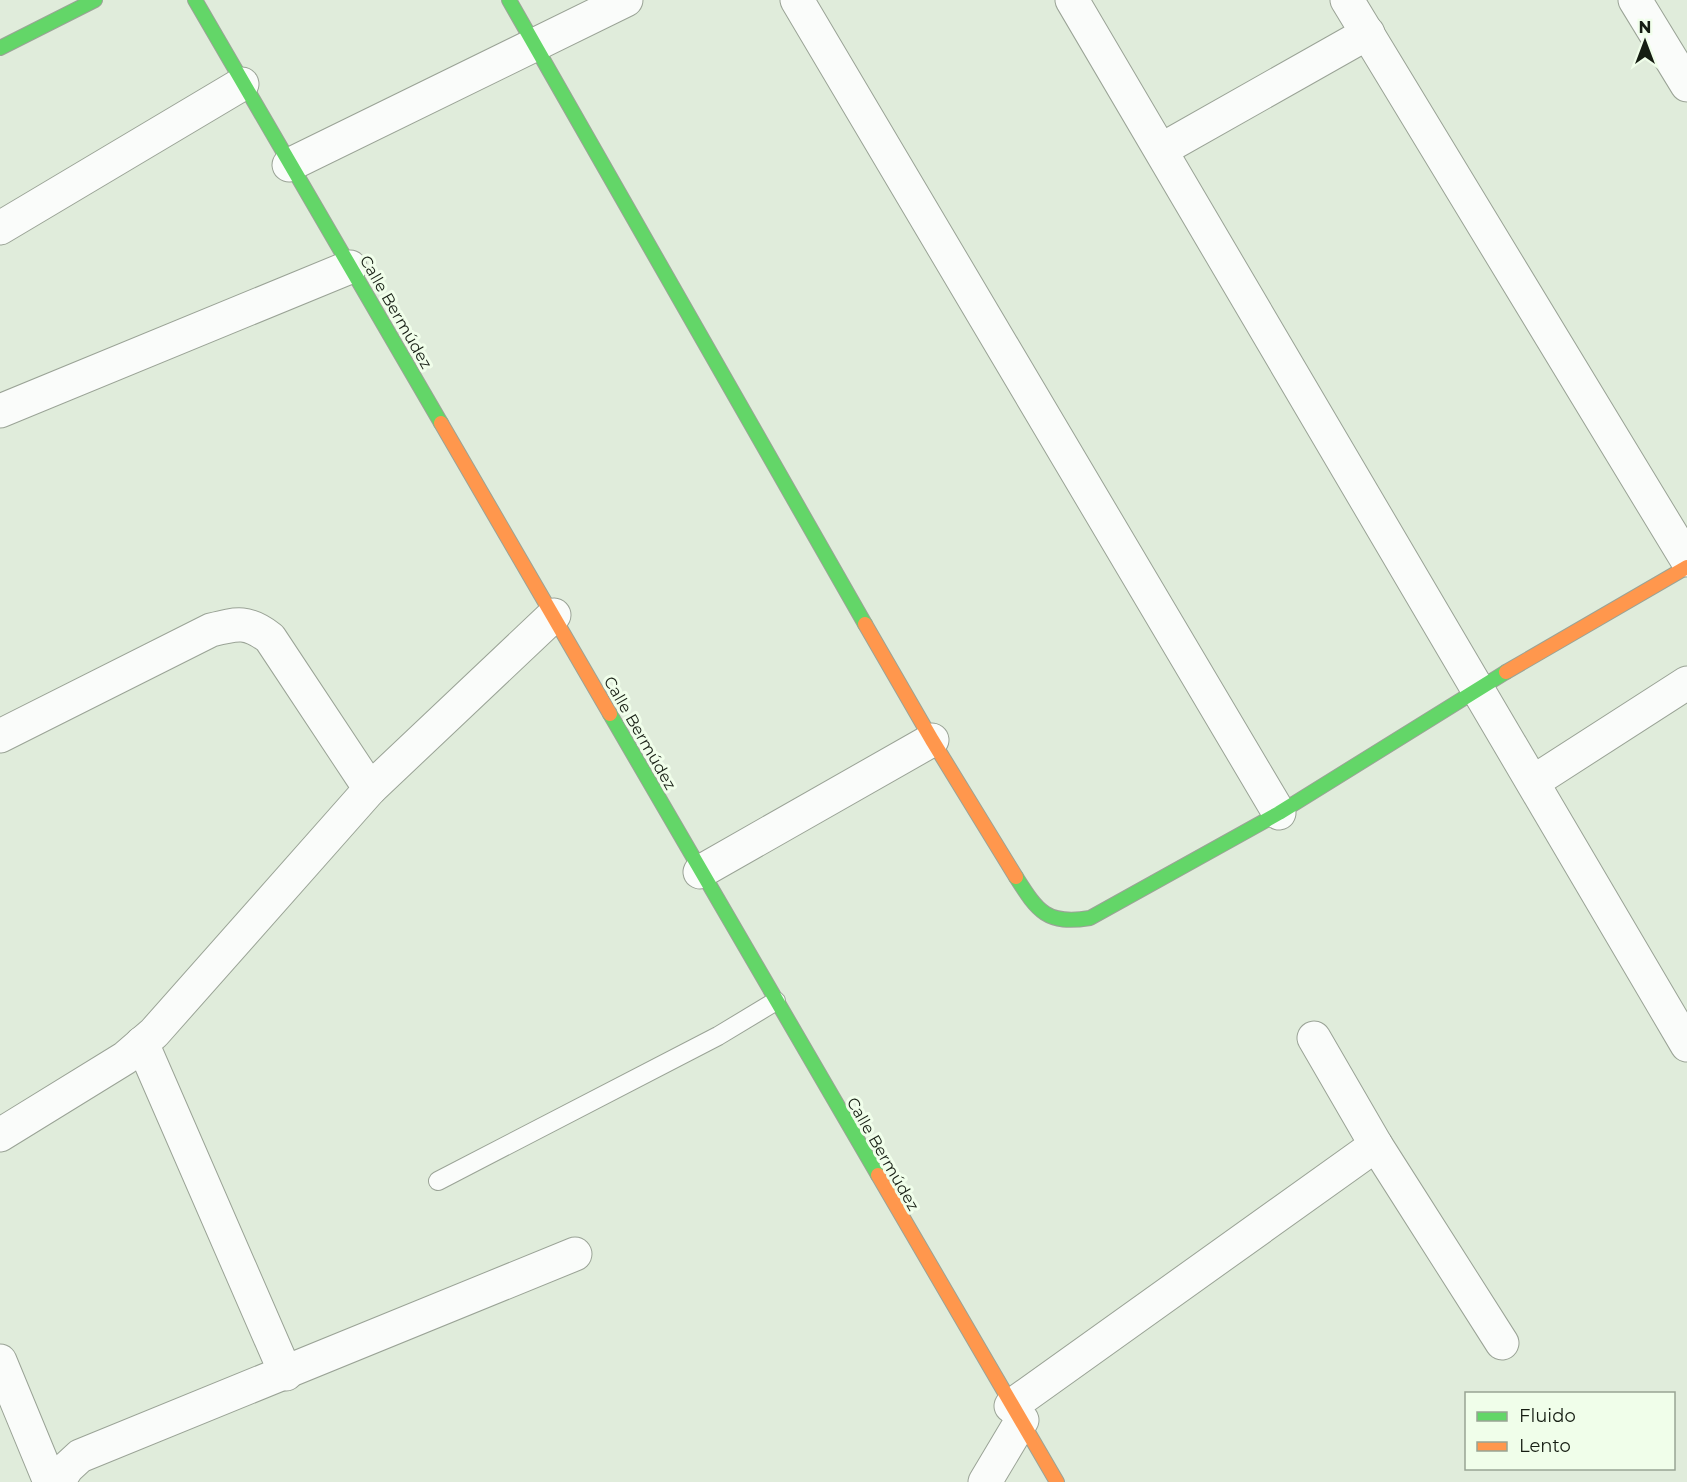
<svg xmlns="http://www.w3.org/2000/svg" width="1687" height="1482" font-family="Montserrat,sans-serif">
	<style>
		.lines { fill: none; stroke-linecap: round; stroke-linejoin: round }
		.lane-casing { stroke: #9aa396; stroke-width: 20 }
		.street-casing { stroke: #9aa396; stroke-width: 35 }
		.fast-casing { stroke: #9aa396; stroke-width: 16 }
		.slow-casing { stroke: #9aa396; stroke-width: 16 }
		.lane { stroke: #fafcfa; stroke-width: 18 }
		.street { stroke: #fafcfa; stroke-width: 33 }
		.fast { stroke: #63d668; stroke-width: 14 }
		.slow { stroke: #ff974d; stroke-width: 14 }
		.labels { text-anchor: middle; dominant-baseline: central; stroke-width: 6; stroke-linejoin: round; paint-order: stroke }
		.street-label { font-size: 16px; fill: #151d12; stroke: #f0feea }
	</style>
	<rect width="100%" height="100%" fill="#e0ecdb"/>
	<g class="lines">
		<defs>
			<polyline id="lane" points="438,1181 718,1036 776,1001"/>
			<g id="street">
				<polyline points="797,0 1279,813"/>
				<polyline points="1072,0 1687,1045"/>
				<polyline points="1347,0 1687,560"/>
				<polyline points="1635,0 1687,85"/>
				<polyline points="1161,150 1368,33"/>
				<polyline points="289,165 626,0"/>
				<polyline points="0,228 242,84"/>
				<polyline points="0,411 350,267"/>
				<path d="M 0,736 L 211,630 C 238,623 248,621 270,638 L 370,789"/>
				<polyline points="1533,782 1687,683"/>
				<polyline points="700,872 932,740"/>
				<polyline points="1314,1038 1376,1145 1502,1343"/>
				<polyline points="142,1043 286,1374"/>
				<polyline points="0,1135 125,1058 154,1033 370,789 554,615"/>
				<polyline points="0,1361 50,1482"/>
				<polyline points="1011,1406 1376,1145"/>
				<polyline points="58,1482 67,1468 80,1456 575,1254"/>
				<polyline points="985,1482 1022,1420"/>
			</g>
			<g id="fast">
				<polyline points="195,0 441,423"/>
				<polyline points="509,0 865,624"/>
				<polyline points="0,48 95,0"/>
				<polyline points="610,714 878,1175"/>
				<path d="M 1016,877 C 1038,912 1047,925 1090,918 L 1279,813 L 1506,672"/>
			</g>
			<g id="slow">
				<polyline points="441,423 610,714"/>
				<polyline points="865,624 932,740 1016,877"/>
				<polyline points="1506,672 1687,567"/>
				<polyline points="878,1175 1057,1482"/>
			</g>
		</defs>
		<use href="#lane" class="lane-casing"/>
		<use href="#street" class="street-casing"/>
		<use href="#fast" class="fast-casing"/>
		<use href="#slow" class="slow-casing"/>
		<use href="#lane" class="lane"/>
		<use href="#street" class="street"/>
		<use href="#fast" class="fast"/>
		<use href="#slow" class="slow"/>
	</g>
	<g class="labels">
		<g class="street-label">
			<text transform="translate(396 312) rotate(60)">Calle Bermúdez</text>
			<text transform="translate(640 733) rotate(60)">Calle Bermúdez</text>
			<text transform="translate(883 1154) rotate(60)">Calle Bermúdez</text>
		</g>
	</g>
	<rect x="1465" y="1392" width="210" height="78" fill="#f0feea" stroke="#98a494" stroke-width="1.5"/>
	<rect x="1477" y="1412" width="30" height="9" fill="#63d668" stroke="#98a494" stroke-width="1.5"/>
	<text x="1519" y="1422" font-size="18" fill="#151d12">Fluido</text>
	<rect x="1477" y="1442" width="30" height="9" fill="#ff974d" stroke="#98a494" stroke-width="1.5"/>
	<text x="1519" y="1452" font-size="18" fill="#151d12">Lento</text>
	<g transform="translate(1645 42)" stroke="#f0feea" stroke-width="4.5" paint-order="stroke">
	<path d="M0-4.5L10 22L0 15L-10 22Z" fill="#151d12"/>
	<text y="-9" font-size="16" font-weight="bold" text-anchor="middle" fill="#151d12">N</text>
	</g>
</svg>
